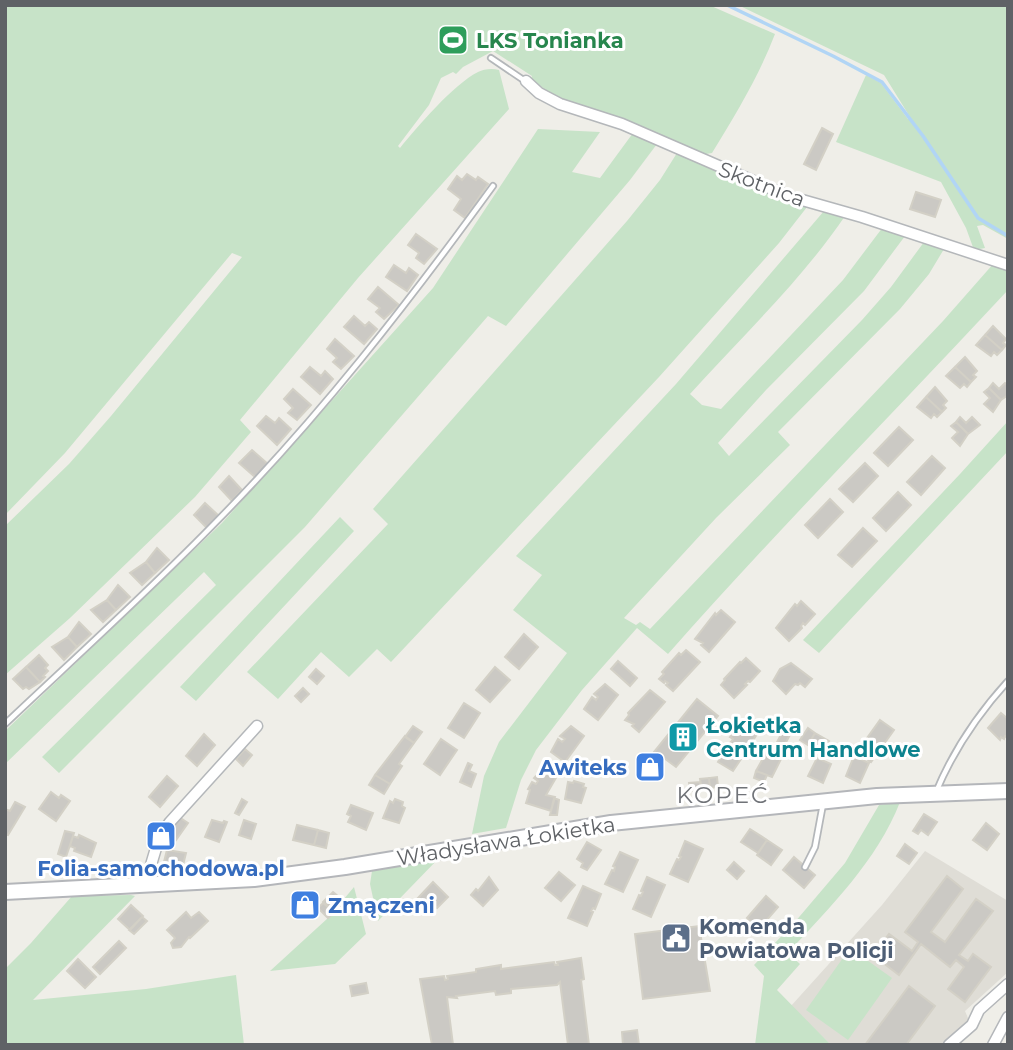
<svg xmlns="http://www.w3.org/2000/svg" width="1013" height="1050" font-family="Montserrat,sans-serif">
  <style>
    .education { fill: #dfddd6 }
    .green { fill: #c7e3c8 }
    .lines { fill: none; stroke-linecap: round; stroke-linejoin: round }
    .stream { stroke: #b1d5f5; stroke-width: 3.5 }
    .building { fill: #cbc9c4; stroke: #d3d0c6; stroke-width: 2 }
    .lane-casing { stroke: #b4b7ba; stroke-width: 8 }
    .street-casing { stroke: #b4b7ba; stroke-width: 13 }
    .secondary-casing { stroke: #b4b6ba; stroke-width: 18 }
    .lane { stroke: #fff; stroke-width: 4.5 }
    .street { stroke: #fff; stroke-width: 10 }
    .secondary { stroke: #fff; stroke-width: 14 }
    .labels { text-anchor: middle; dominant-baseline: central; stroke-width: 6; stroke-linejoin: round; paint-order: stroke }
    .leisure-label { font-size: 21px; font-weight: bold; fill: #27864d; stroke: #fff; text-anchor: start }
    .street-label { font-size: 21px; fill: #5f6266; stroke: #fff }
    .culture-label { font-size: 21px; font-weight: bold; fill: #0d838f; stroke: #fff; text-anchor: start }
    .shop-label { font-size: 21px; font-weight: bold; fill: #366cbe; stroke: #fff; text-anchor: end }
    .service-label { font-size: 21px; font-weight: bold; fill: #4e5e75; stroke: #fff; text-anchor: start }
    .neighbourhood-label { font-size: 23px; letter-spacing: 2px; fill: #707378; stroke: #fff }
  </style>
  <rect width="100%" height="100%" fill="#efeee8"/>
  <path class="education" d="M925,851L1008,901V972L965,1011L970,1023L945,1045H831L791,1006L882,905Z"/>
  <path class="green" d="M10,5H709L775,34C759,76 736,114 712,153L700,155L641,128L555,97L531,79L532,76L493,51L463,67L456,74L453,72L441,78L429,105L398,146L400,148C417,127 454,84 478,72C484,69 492,68 499,70L509,109L358,278L240,420L251,432L195,497L70,618L5,675V526L69,464L111,416L242,257L232,253L65,453L5,515V7Z
    M738,5H1008V239L983,225L977,226L985,248L974,250L966,228L941,182L836,142L866,75L881,83L908,119L910,117L884,75Z
    M538,129L600,132L572,172L600,178L633,133L657,144L630,180L506,326L488,316L305,527L59,773L42,757L216,585L204,572L5,764V731L222,523L433,288Z
    M677,153L766,192L807,207L779,243L659,377L391,662L377,649L349,677L321,652L278,699L247,672L388,524L373,509L627,221L660,180Z
    M824,211L845,216C801,281 742,336 690,394L702,405L721,409L843,280L883,227L905,236L864,291L766,390L718,443L729,456L862,320L891,287L924,242L944,249L929,274L900,309L778,432L790,445L716,518L624,618L636,625L640,622L650,629L943,321L994,263L1008,268V290C895,412 778,529 668,654L637,628L582,690L536,750L521,780L506,828L472,834L484,776L499,742L567,653L513,610L542,575L516,556L676,384Z
    M1008,421V451L819,653L803,640L960,474Z
    M340,517L354,531L196,701L180,687Z
    M900,802C877,861 830,907 788,953L800,964L777,990L831,1045H755L764,976L754,965L794,923L845,863L879,805Z
    M439,858L378,921L370,884L372,871Z
    M354,887L366,934L335,964L270,971L328,918Z
    M131,895L135,896L33,1000L146,989L236,975L244,1045H5V969L31,943L72,896Z
    M850,948L892,978L848,1040L806,1010Z"/>
  <g class="lines">
    <path class="stream" d="M727,5L833,56L882,82L923,136L978,218L1008,236"/>
  </g>
  <path class="building" d="M822,128L833,134L816,170L804,164Z
    M467,174L476,180L478,177L488,184L465,218L454,210L461,199L448,189L457,176L462,180Z
    M916,192L941,200L935,217L910,209Z
    M416,234L437,249L424,264L416,258L419,253L408,245Z
    M394,265L406,273L409,268L418,275L407,291L386,277Z
    M378,287L399,305L384,319L376,312L380,308L368,299Z
    M354,316L365,326L369,322L377,329L364,344L344,327Z
    M993,326L1006,339L1003,343L1006,345L1002,350L985,335Z
    M985,335L1002,350L997,355L994,352L991,356L976,345Z
    M335,339L354,356L341,369L333,362L337,358L327,349Z
    M965,357L977,371L973,375L976,377L971,382L955,367Z
    M310,367L321,376L325,371L333,379L320,394L301,377Z
    M955,367L971,382L967,387L964,384L960,388L946,376Z
    M993,383L999,389L1005,383L1008,385V395L1001,400L989,388Z
    M935,387L947,401L943,405L946,408L942,412L926,397Z
    M989,388L1001,400L993,412L984,404L990,398L984,392Z
    M293,389L311,405L297,420L288,413L293,408L284,399Z
    M926,397L942,412L937,417L934,414L931,418L917,407Z
    M266,416L275,423L279,418L291,429L277,445L257,426Z
    M960,417L966,423L972,417L980,425L968,434L956,422Z
    M956,422L968,434L960,446L952,438L958,432L951,426Z
    M899,427L913,440L888,466L874,453Z
    M252,450L268,464L256,478L239,463Z
    M932,456L945,468L921,495L907,482Z
    M865,463L878,476L853,502L839,489Z
    M229,476L242,490L232,501L219,487Z
    M898,492L911,505L886,531L873,518Z
    M830,499L843,512L818,538L805,525Z
    M205,503L219,516L207,528L194,515Z
    M863,528L877,541L852,567L838,555Z
    M157,548L169,560L155,573L146,562Z
    M146,562L155,573L142,585L130,573Z
    M118,585L130,597L116,610L107,600Z
    M107,600L116,610L103,622L91,610Z
    M801,601L815,614L805,625L803,623L801,626L802,628L789,641L776,628L795,604L797,606Z
    M721,610L735,622L709,652L701,645L703,643L695,639L715,613L716,615Z
    M79,622L91,634L77,647L68,637Z
    M524,634L538,647L519,669L505,657Z
    M68,637L77,647L64,660L52,647Z
    M686,650L700,662L673,691L666,685L668,683L665,681L664,683L659,679L664,674L662,672L679,653L681,655Z
    M39,655L48,665L45,668L48,671L43,676L45,677L40,682L26,667Z
    M746,658L760,671L750,682L748,681L745,684L747,685L734,698L721,685L725,680L724,679L740,662L741,663Z
    M618,661L637,678L630,686L611,669Z
    M791,663L812,679L805,687L800,683L798,685L795,684L786,694L773,681L780,669Z
    M26,667L40,682L29,689L26,687L23,689L13,679Z
    M495,667L510,680L490,702L476,690Z
    M316,669L324,676L317,684L309,677Z
    M605,684L618,695L598,720L584,709L592,697L596,700L598,697L594,694Z
    M303,688L309,694L301,702L295,696Z
    M650,690L665,702L639,732L632,726L634,724L625,720L629,715L628,713Z
    M697,699L718,716L676,767L664,758L650,775L641,768Z
    M464,703L480,713L464,738L448,728Z
    M1001,713L1008,719V737L1005,736L1004,739L1001,737L1000,740L988,728Z
    M880,720L894,730L871,762L857,752Z
    M741,725L757,734L745,753L730,743L733,739L730,737Z
    M413,726L422,732L414,743L405,737Z
    M571,726L584,736L565,762L551,752L558,739L562,742L565,739L560,736Z
    M785,727L792,731L783,748L776,744Z
    M808,728L815,733L808,745L800,740Z
    M815,733L829,741L821,753L808,745Z
    M204,734L215,745L197,766L186,756Z
    M405,736L414,743L399,764L402,766L390,784L375,775Z
    M441,739L457,750L440,775L424,764Z
    M730,743L745,753L733,771L718,762L722,755L719,753L724,746L727,748Z
    M245,749L252,755L243,766L236,759Z
    M766,753L781,759L772,777L756,771Z
    M854,756L869,763L860,783L846,776Z
    M817,758L831,764L823,783L808,776Z
    M468,763L472,765L469,771L476,774L471,787L460,782Z
    M543,768L557,776L546,795L555,797L551,811L526,803L530,790L528,789L532,782L536,784L538,781L534,778Z
    M756,771L767,775L764,782L754,778Z
    M375,775L390,784L384,794L369,785Z
    M167,776L178,786L160,807L149,797Z
    M717,777L718,787L710,788L709,778Z
    M709,778L710,788L702,790L700,779Z
    M574,781L584,784L583,787L586,788L581,803L565,799L568,782L573,783Z
    M700,782L702,790L690,791L689,783Z
    M51,792L59,798L61,795L70,801L56,821L39,809Z
    M554,798L559,800L557,815H550Z
    M242,799L247,802L239,815L235,813Z
    M395,799L403,802L402,806L405,808L399,823L383,818L390,801L393,803Z
    M15,802L25,807L8,835L5,834V809L10,811Z
    M351,805L373,813L366,830L348,822L351,816L347,814Z
    M924,814L937,822L928,835L921,830L918,834L913,831Z
    M179,817L188,823L176,840L168,834Z
    M212,820L223,823L224,821L227,822L219,842L205,837Z
    M244,820L256,824L251,839L239,835Z
    M986,823L999,834L987,850L973,840Z
    M297,825L318,830L314,845L293,840Z
    M750,829L767,840L758,853L741,842Z
    M318,830L329,833L326,848L314,845Z
    M65,831L74,833L66,857L58,854Z
    M79,835L96,843L91,857L74,851L75,848L70,846L73,836L78,838Z
    M767,840L782,850L771,865L757,855Z
    M685,841L703,849L688,882L670,874L677,859L679,860L681,857L679,856Z
    M587,842L601,850L587,870L581,867L583,863L577,859Z
    M905,844L917,853L909,864L897,856Z
    M167,850L186,853L182,869L163,866Z
    M620,852L638,860L623,892L605,884L612,870L614,871L615,867L613,866Z
    M794,857L815,875L804,888L783,870Z
    M734,862L744,871L737,879L727,870Z
    M559,872L575,885L561,901L545,888Z
    M947,876L963,889L931,932L945,942L976,899L993,911L959,955L968,961L973,954L991,967L965,1002L948,989L964,967L956,960L950,967L921,944L899,975L873,955L889,934L912,951L918,942L905,932Z
    M489,877L498,890L483,906L471,895L476,889L478,891Z
    M647,877L665,885L651,917L633,909L639,895L641,896L643,892L641,891Z
    M433,882L448,897L437,908L435,906L431,910L418,898Z
    M583,886L601,894L595,909L593,908L591,911L593,912L587,926L568,918Z
    M333,892L344,901L334,912L323,902Z
    M307,895L313,902L302,915L293,907L296,903L298,905Z
    M766,896L778,907L759,929L747,918Z
    M323,903L334,912L328,918L318,908Z
    M131,905L143,916L130,930L118,919Z
    M186,912L191,918L199,912L208,921L190,938L189,937L181,947L173,948L171,943L175,938L167,930Z
    M142,917L147,921L134,934L129,930Z
    M699,926L710,991L643,999L635,934Z
    M119,941L126,948L100,974L93,967Z
    M581,958L584,979L581,980L589,1045H568L560,982L557,985L511,989V993L496,995L495,991L456,996L457,998L447,997L453,1045H432L420,979L444,976L445,980L448,979L447,976L476,972V969L501,965V969L554,962L555,965H558L557,962Z
    M78,959L96,977L85,988L67,971Z
    M366,983L368,993L352,996L350,986Z
    M909,986L935,1006L906,1045H865Z
    M637,1030L639,1045H623L622,1032Z"/>
  <g class="lines">
    <g class="lane-casing">
      <path id="lane" d="M491,58L525,81
        M5,724C76,657 148,592 216,522C318,419 408,303 493,186
        M936,792C953,751 978,714 1008,681
        M805,867L815,847L823,804"/>
    </g>
    <g class="street-casing">
      <path id="street" d="M526,81L539,93L560,104L622,124L788,196L862,217L1008,265
        M145,885L159,838L170,822L257,726
        M949,1045L972,1025L979,1010L1008,984
        M993,1045L1008,1017"/>
    </g>
    <g class="secondary-casing">
      <path id="secondary" d="M5,892L254,879L345,867L611,823L877,796L1008,791"/>
    </g>
    <use href="#lane" class="lane"/>
    <use href="#street" class="street"/>
    <use href="#secondary" class="secondary"/>
  </g>
  <defs>
    <g id="stadium-square" transform="scale(1.575)"><rect x="-9" y="-9" width="18" height="18" rx="4" fill="#2e9e5b" stroke="#fff"/><path d="M0-5a6.5 5 0 1 0 0 10a6.5 5 0 1 0 0-10ZM-3.5-1.8h7v3.6h-7Z" fill="#fff"/></g>
    <g id="building-square" transform="scale(1.575)"><rect x="-9" y="-9" width="18" height="18" rx="4" fill="#0f9aa8" stroke="#fff"/><path d="M-4-6H4V6H1V3H-1V6H-4ZM-2.5-4.3h1.7v1.8h-1.7ZM.8-4.3h1.7v1.8H.8ZM-2.5-1h1.7V.8h-1.7ZM.8-1h1.7V.8H.8Z" fill="#fff"/></g>
    <g id="shop-square" transform="scale(1.575)"><rect x="-9" y="-9" width="18" height="18" rx="4" fill="#3f7fe0" stroke="#fff"/><path d="M-5-2.5h2.3a2.7 3.5 0 0 1 5.4 0H5L5.5 6h-11ZM-1.5-2.5h3a1.5 2.3 0 0 0-3 0Z" fill="#fff"/></g>
    <g id="civic-square" transform="scale(1.575)"><rect x="-9" y="-9" width="18" height="18" rx="4" fill="#5c6f8a" stroke="#fff"/><path d="M-.6-6.5H3V-4.5H.6V-3L4-1V1h2V6H-6V1h2V-1L-.6-3ZM-1.2 2.5V6h2.4V2.5Z" fill="#fff"/></g>
  </defs>
  <g fill-rule="evenodd">
    <use href="#stadium-square" x="453" y="40"/>
    <use href="#building-square" x="683" y="737"/>
    <use href="#shop-square" x="650" y="767"/>
    <use href="#shop-square" x="161" y="836"/>
    <use href="#shop-square" x="305" y="905"/>
    <use href="#civic-square" x="676" y="938"/>
  </g>
  <g class="labels">
    <g class="leisure-label">
      <text x="476" y="40">LKS Tonianka</text>
    </g>
    <g class="street-label">
      <text transform="translate(762 184) rotate(21)">Skotnica</text>
      <text transform="translate(506 841) rotate(-9)">Władysława Łokietka</text>
    </g>
    <g class="culture-label">
      <text x="706" y="725">Łokietka<tspan x="706" dy="24">Centrum Handlowe</tspan></text>
    </g>
    <g class="shop-label">
      <text x="627" y="767">Awiteks</text>
      <text x="161" y="868" text-anchor="middle">Folia-samochodowa.pl</text>
      <text x="328" y="905" text-anchor="start">Zmączeni</text>
    </g>
    <g class="service-label">
      <text x="699" y="926">Komenda<tspan x="699" dy="24">Powiatowa Policji</tspan></text>
    </g>
    <g class="neighbourhood-label">
      <text x="723" y="795">KOPEĆ</text>
    </g>
  </g>
  <rect width="1013" height="1050" fill="none" stroke="#5f6266" stroke-width="14"/>
</svg>
